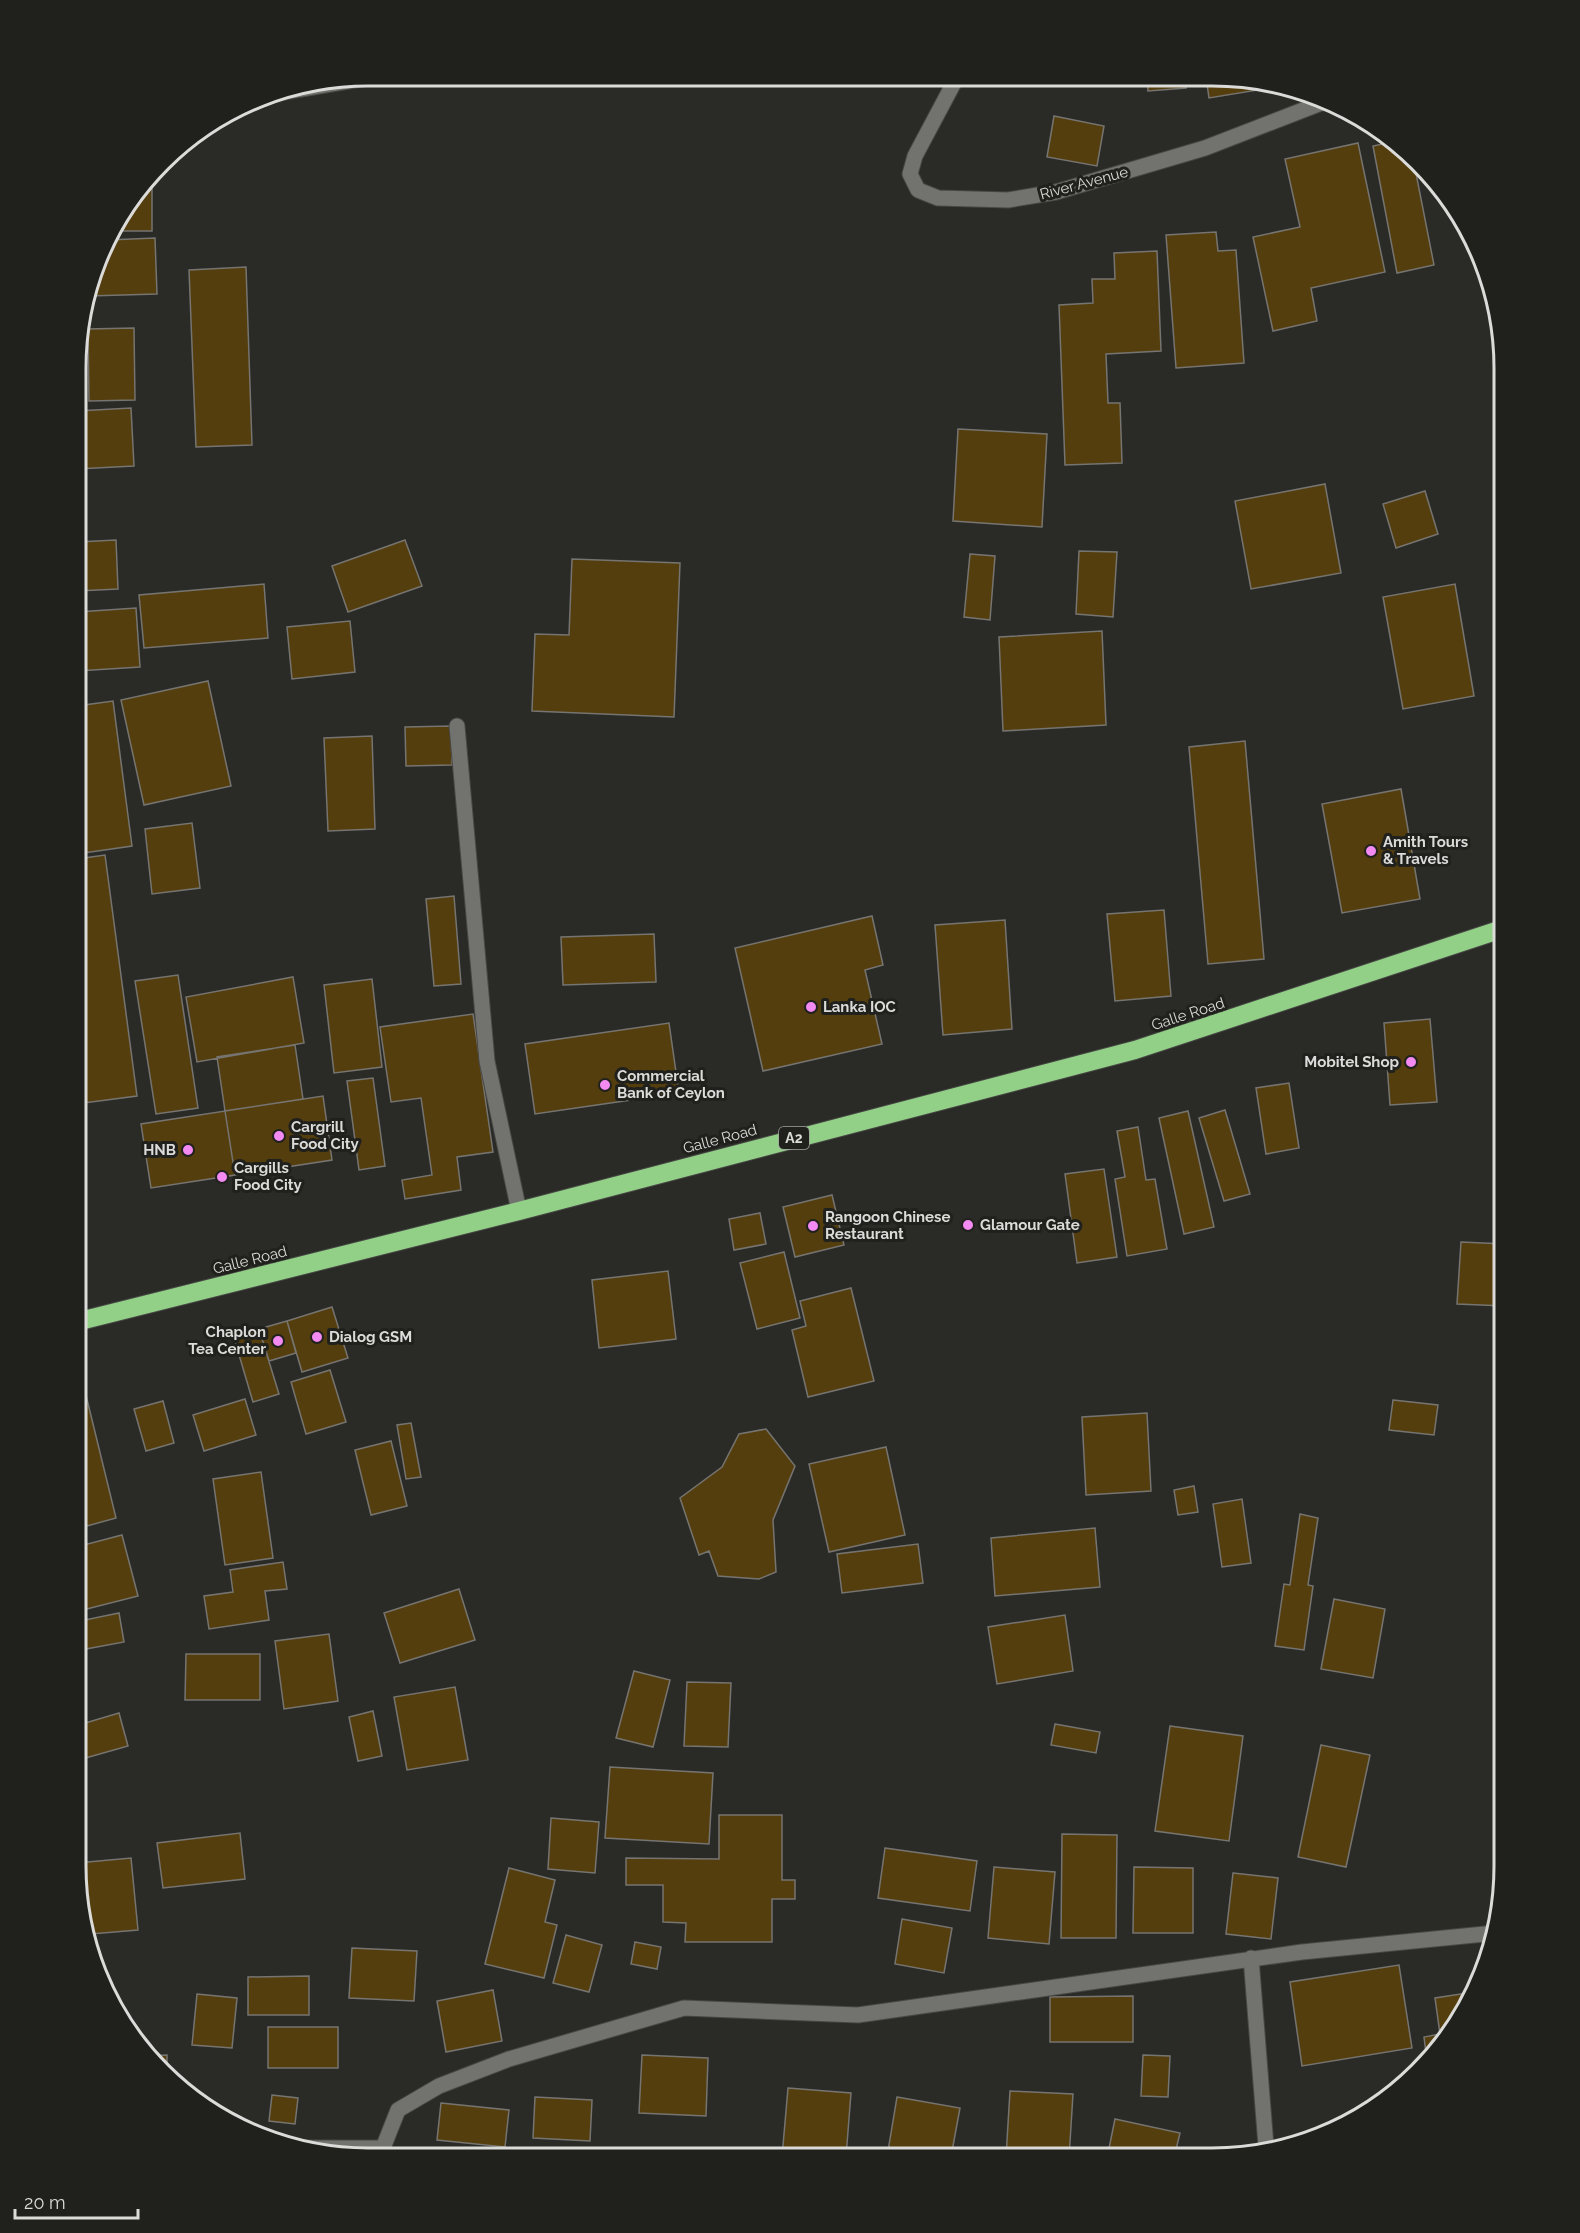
<svg xmlns="http://www.w3.org/2000/svg" width="1580" height="2233" font-family="Raleway,sans-serif">
  <style>
    .building { fill: #553e0d; stroke: #767470; stroke-width: 1.5 }
    .lines { fill: none; stroke-linecap: round; stroke-linejoin: round }
    .street-casing { stroke: #474744; stroke-width: 17 }
    .highway-casing { stroke: #474744; stroke-width: 20 }
    .street { stroke: #72736f; stroke-width: 15 }
    .highway { stroke: #92d087; stroke-width: 18 }
    .poi-dot { fill: #f38af1; stroke: #20211d; stroke-width: 2 }
    .labels { text-anchor: middle; dominant-baseline: central; stroke-width: 6; stroke-linejoin: round; paint-order: stroke }
    .shield { fill: #20211d; stroke: #a3a3a1; stroke-width: 1.5 }
    .shield-label { font-size: 14px; font-weight: bold; fill: #dbdbd9 }
    .street-label { font-size: 15px; fill: #dbdbd9; stroke: #20211d }
    .poi-label { font-size: 15px; font-weight: bold; fill: #dbdbd9; stroke: #20211d; text-anchor: start }
    .rim { fill: none; stroke: #dbdbd9; stroke-width: 3 }
  </style>
  <rect width="100%" height="100%" fill="#2a2b27"/>
  <path class="building" d="M1147,77H1185L1186,88L1148,91Z
    M1206,77L1251,78L1256,79L1258,90L1209,98Z
    M1054,116L1104,126L1097,166L1047,157Z
    M1396,141L1413,158L1434,265L1397,273L1373,146Z
    M1358,143L1385,272L1311,288L1317,321L1273,331L1253,237L1300,227L1285,159Z
    M152,175V231H111L114,221Z
    M1460,214L1473,236L1462,237Z
    M1216,232L1218,251L1236,250L1244,363L1176,368L1166,235Z
    M155,238L157,294L89,296L108,240Z
    M1157,251L1161,351L1106,354L1108,403H1120L1122,463L1065,465L1059,305L1093,303L1092,279H1115L1114,253Z
    M246,267L252,445L196,447L189,270Z
    M134,328L135,400L89,401L88,329Z
    M78,343H81L83,389H77Z
    M131,408L134,466L77,469V411Z
    M958,429L1047,434L1042,527L953,521Z
    M1325,484L1341,573L1251,589L1235,501Z
    M1425,491L1438,534L1396,548L1383,504Z
    M116,540L118,589L77,591V542Z
    M405,540L422,586L348,612L332,566Z
    M1079,551L1117,552L1113,617L1076,614Z
    M970,554L995,556L990,620L964,617Z
    M572,559L680,563L674,717L532,711L535,634L569,635Z
    M264,584L268,638L144,648L139,595Z
    M1455,584L1474,696L1403,709L1383,597Z
    M136,608L140,667L77,671V612Z
    M350,621L355,672L292,679L287,627Z
    M1102,631L1106,725L1003,731L999,637Z
    M208,681L231,786L144,805L121,700Z
    M113,701L132,846L77,854V706Z
    M451,726L452,765L406,766L405,727Z
    M372,736L375,829L328,831L324,738Z
    M1245,741L1264,959L1208,964L1189,747Z
    M1401,789L1420,899L1342,913L1322,804Z
    M192,823L200,888L152,894L145,829Z
    M105,855L137,1096L76,1104L77,859Z
    M454,896L461,984L434,986L426,899Z
    M1164,910L1171,996L1115,1001L1107,914Z
    M872,916L883,965L865,970L882,1044L763,1071L735,948Z
    M1005,920L1012,1029L943,1035L935,925Z
    M654,934L656,982L563,985L561,937Z
    M178,975L198,1108L156,1114L135,981Z
    M293,977L304,1043L197,1062L186,997Z
    M372,979L382,1067L334,1073L324,985Z
    M473,1014L493,1152L457,1157L461,1190L405,1199L402,1180L432,1175L421,1098L391,1102L380,1027Z
    M1430,1019L1437,1102L1390,1105L1384,1023Z
    M669,1023L679,1093L535,1114L525,1044Z
    M295,1045L303,1099L225,1111L217,1057Z
    M373,1078L385,1166L359,1170L347,1081Z
    M1289,1083L1299,1148L1266,1154L1256,1088Z
    M323,1096L332,1160L235,1175L225,1111Z
    M1225,1110L1250,1194L1224,1201L1199,1118Z
    M225,1111L235,1175L151,1188L141,1124Z
    M1188,1111L1214,1227L1184,1234L1159,1118Z
    M1138,1127L1146,1180L1155,1179L1167,1249L1127,1256L1115,1179L1125,1177L1117,1131Z
    M1104,1169L1117,1257L1077,1263L1065,1174Z
    M832,1195L844,1245L795,1257L783,1207Z
    M760,1213L766,1244L734,1250L729,1219Z
    M1461,1242L1505,1244V1306L1457,1304Z
    M784,1252L800,1318L757,1329L740,1263Z
    M668,1271L676,1339L599,1348L592,1280Z
    M851,1288L874,1381L808,1397L792,1330L806,1326L800,1301Z
    M332,1307L348,1358L302,1372L287,1321Z
    M287,1321L296,1353L269,1361L259,1329Z
    M259,1329L279,1394L253,1402L234,1338Z
    M330,1370L346,1422L306,1434L291,1382Z
    M83,1383L116,1518L76,1529V1385Z
    M245,1399L256,1435L204,1451L193,1415Z
    M1393,1400L1438,1405L1434,1435L1389,1430Z
    M163,1401L174,1443L146,1451L134,1409Z
    M1147,1413L1151,1491L1086,1495L1082,1417Z
    M411,1423L421,1477L406,1479L397,1425Z
    M766,1429L795,1466L773,1520L776,1572L759,1579L718,1576L709,1551L699,1555L680,1498L722,1467L739,1434Z
    M391,1441L407,1506L371,1515L355,1450Z
    M886,1447L905,1535L829,1552L809,1464Z
    M261,1472L273,1558L225,1565L213,1479Z
    M1194,1486L1198,1512L1178,1515L1174,1490Z
    M1242,1499L1251,1563L1222,1567L1213,1504Z
    M1300,1514L1318,1518L1308,1585L1313,1586L1304,1650L1275,1646L1284,1584L1290,1585Z
    M1095,1528L1100,1587L995,1596L991,1538Z
    M122,1535L138,1596L75,1612L76,1547Z
    M918,1544L923,1583L842,1593L837,1554Z
    M283,1562L287,1589L265,1591L269,1620L209,1629L204,1596L233,1592L230,1570Z
    M459,1589L475,1640L400,1663L384,1613Z
    M1334,1599L1385,1609L1373,1678L1321,1669Z
    M119,1613L124,1642L75,1651V1622Z
    M1065,1615L1073,1671L997,1684L988,1627Z
    M329,1634L338,1701L284,1709L275,1641Z
    M186,1654H260V1700H185Z
    M634,1671L670,1680L653,1747L616,1738Z
    M687,1682L731,1683L728,1747L684,1746Z
    M455,1687L468,1760L407,1770L394,1697Z
    M373,1711L382,1756L358,1761L349,1717Z
    M119,1713L128,1746L75,1761V1726Z
    M1055,1724L1100,1732L1096,1753L1051,1745Z
    M1170,1726L1243,1736L1229,1841L1155,1831Z
    M1321,1745L1370,1755L1346,1867L1298,1857Z
    M610,1767L713,1773L709,1844L605,1838Z
    M719,1815H782V1880H795V1899H772V1942H685L686,1923L663,1922V1885H626V1858L719,1859Z
    M551,1818L599,1822L595,1873L548,1869Z
    M240,1833L245,1879L163,1888L157,1843Z
    M1062,1834L1117,1835L1116,1938H1061Z
    M885,1848L977,1861L970,1911L878,1898Z
    M131,1858L138,1930L91,1934L79,1882L77,1863Z
    M994,1867L1055,1872L1049,1944L988,1938Z
    M1134,1867L1193,1868V1933H1133Z
    M509,1868L555,1880L545,1922L557,1925L544,1978L485,1964Z
    M1233,1873L1278,1878L1271,1939L1226,1934Z
    M902,1919L952,1928L944,1973L895,1964Z
    M566,1935L602,1945L589,1992L553,1983Z
    M635,1942L661,1947L657,1969L631,1964Z
    M352,1948L417,1951L414,2001L349,1998Z
    M1399,1965L1412,2048L1302,2066L1290,1982Z
    M309,1976V2015H248V1977Z
    M493,1990L502,2041L446,2052L437,2001Z
    M1467,1993L1468,2003L1456,2028L1427,2061L1424,2037L1440,2034L1435,1998Z
    M197,1994L237,1998L232,2048L192,2045Z
    M1133,1996V2042H1050V1997Z
    M268,2027H338V2068H268Z
    M167,2055V2076L146,2056Z
    M642,2055L708,2058L706,2116L639,2113Z
    M1143,2055L1170,2056L1168,2097L1141,2096Z
    M788,2088L851,2093L846,2157H782Z
    M1010,2091L1073,2094L1069,2158L1006,2157Z
    M272,2095L298,2098L295,2124L269,2121Z
    M535,2097L592,2100L590,2141L533,2138Z
    M897,2097L960,2108L951,2157H887Z
    M441,2103L509,2110L505,2147L437,2140Z
    M1115,2119L1180,2133L1174,2158H1107Z
    M593,2154L656,2156H592Z"/>
  <g class="lines">
    <g class="street-casing">
      <path id="street" d="M957,77L915,156L910,174L918,190L938,198L1008,200L1056,192L1205,148L1329,100
        M266,95L384,75
        M457,726L487,1061L519,1211
        M1251,1958L1266,2146
        M303,2148H383
        M383,2156V2148L398,2110L439,2086L509,2059L684,2008L858,2015L1302,1952L1495,1933"/>
    </g>
    <g class="highway-casing">
      <path id="highway" d="M76,1322L519,1211L1135,1050L1505,928"/>
    </g>
    <use href="#street" class="street"/>
    <use href="#highway" class="highway"/>
  </g>
  <g class="poi-dot">
    <circle cx="1371" cy="851" r="6"/>
    <circle cx="811" cy="1007" r="6"/>
    <circle cx="1411" cy="1062" r="6"/>
    <circle cx="605" cy="1085" r="6"/>
    <circle cx="279" cy="1136" r="6"/>
    <circle cx="188" cy="1150" r="6"/>
    <circle cx="222" cy="1177" r="6"/>
    <circle cx="968" cy="1225" r="6"/>
    <circle cx="813" cy="1226" r="6"/>
    <circle cx="317" cy="1337" r="6"/>
    <circle cx="278" cy="1341" r="6"/>
  </g>
  <g class="labels">
    <rect class="shield" x="779" y="1127" width="30" height="22" rx="4.5"/>
    <g class="shield-label">
      <text x="794" y="1138">A2</text>
    </g>
    <g class="street-label">
      <text transform="translate(1084 183) rotate(-15)">River Avenue</text>
      <text transform="translate(1188 1014) rotate(-18)">Galle Road</text>
      <text transform="translate(720 1139) rotate(-15)">Galle Road</text>
      <text transform="translate(250 1260) rotate(-14)">Galle Road</text>
    </g>
    <g class="poi-label">
      <text x="1383" y="842">Amith Tours<tspan x="1383" dy="17">&amp; Travels</tspan></text>
      <text x="823" y="1007">Lanka IOC</text>
      <text x="1399" y="1062" text-anchor="end">Mobitel Shop</text>
      <text x="617" y="1076">Commercial<tspan x="617" dy="17">Bank of Ceylon</tspan></text>
      <text x="291" y="1127">Cargrill<tspan x="291" dy="17">Food City</tspan></text>
      <text x="176" y="1150" text-anchor="end">HNB</text>
      <text x="234" y="1168">Cargills<tspan x="234" dy="17">Food City</tspan></text>
      <text x="825" y="1217">Rangoon Chinese<tspan x="825" dy="17">Restaurant</tspan></text>
      <text x="980" y="1225">Glamour Gate</text>
      <text x="266" y="1332" text-anchor="end">Chaplon<tspan x="266" dy="17">Tea Center</tspan></text>
      <text x="329" y="1337">Dialog GSM</text>
    </g>
  </g>
  <path d="M0 0H1580V2233H0ZM368 86H1212A282 282 0 0 1 1494 368V1866A282 282 0 0 1 1212 2148H368A282 282 0 0 1 86 1866V368A282 282 0 0 1 368 86Z" fill="#20211d" fill-rule="evenodd"/>
  <path class="rim" d="M368 86H1212A282 282 0 0 1 1494 368V1866A282 282 0 0 1 1212 2148H368A282 282 0 0 1 86 1866V368A282 282 0 0 1 368 86Z"/>
  <path d="M15 2209v9h123v-9" fill="none" stroke="#dbdbd9" stroke-width="3"/>
  <text x="24" y="2209" font-size="18" fill="#dbdbd9" stroke="#20211d" stroke-width="4.5" paint-order="stroke">20 m</text>
</svg>
